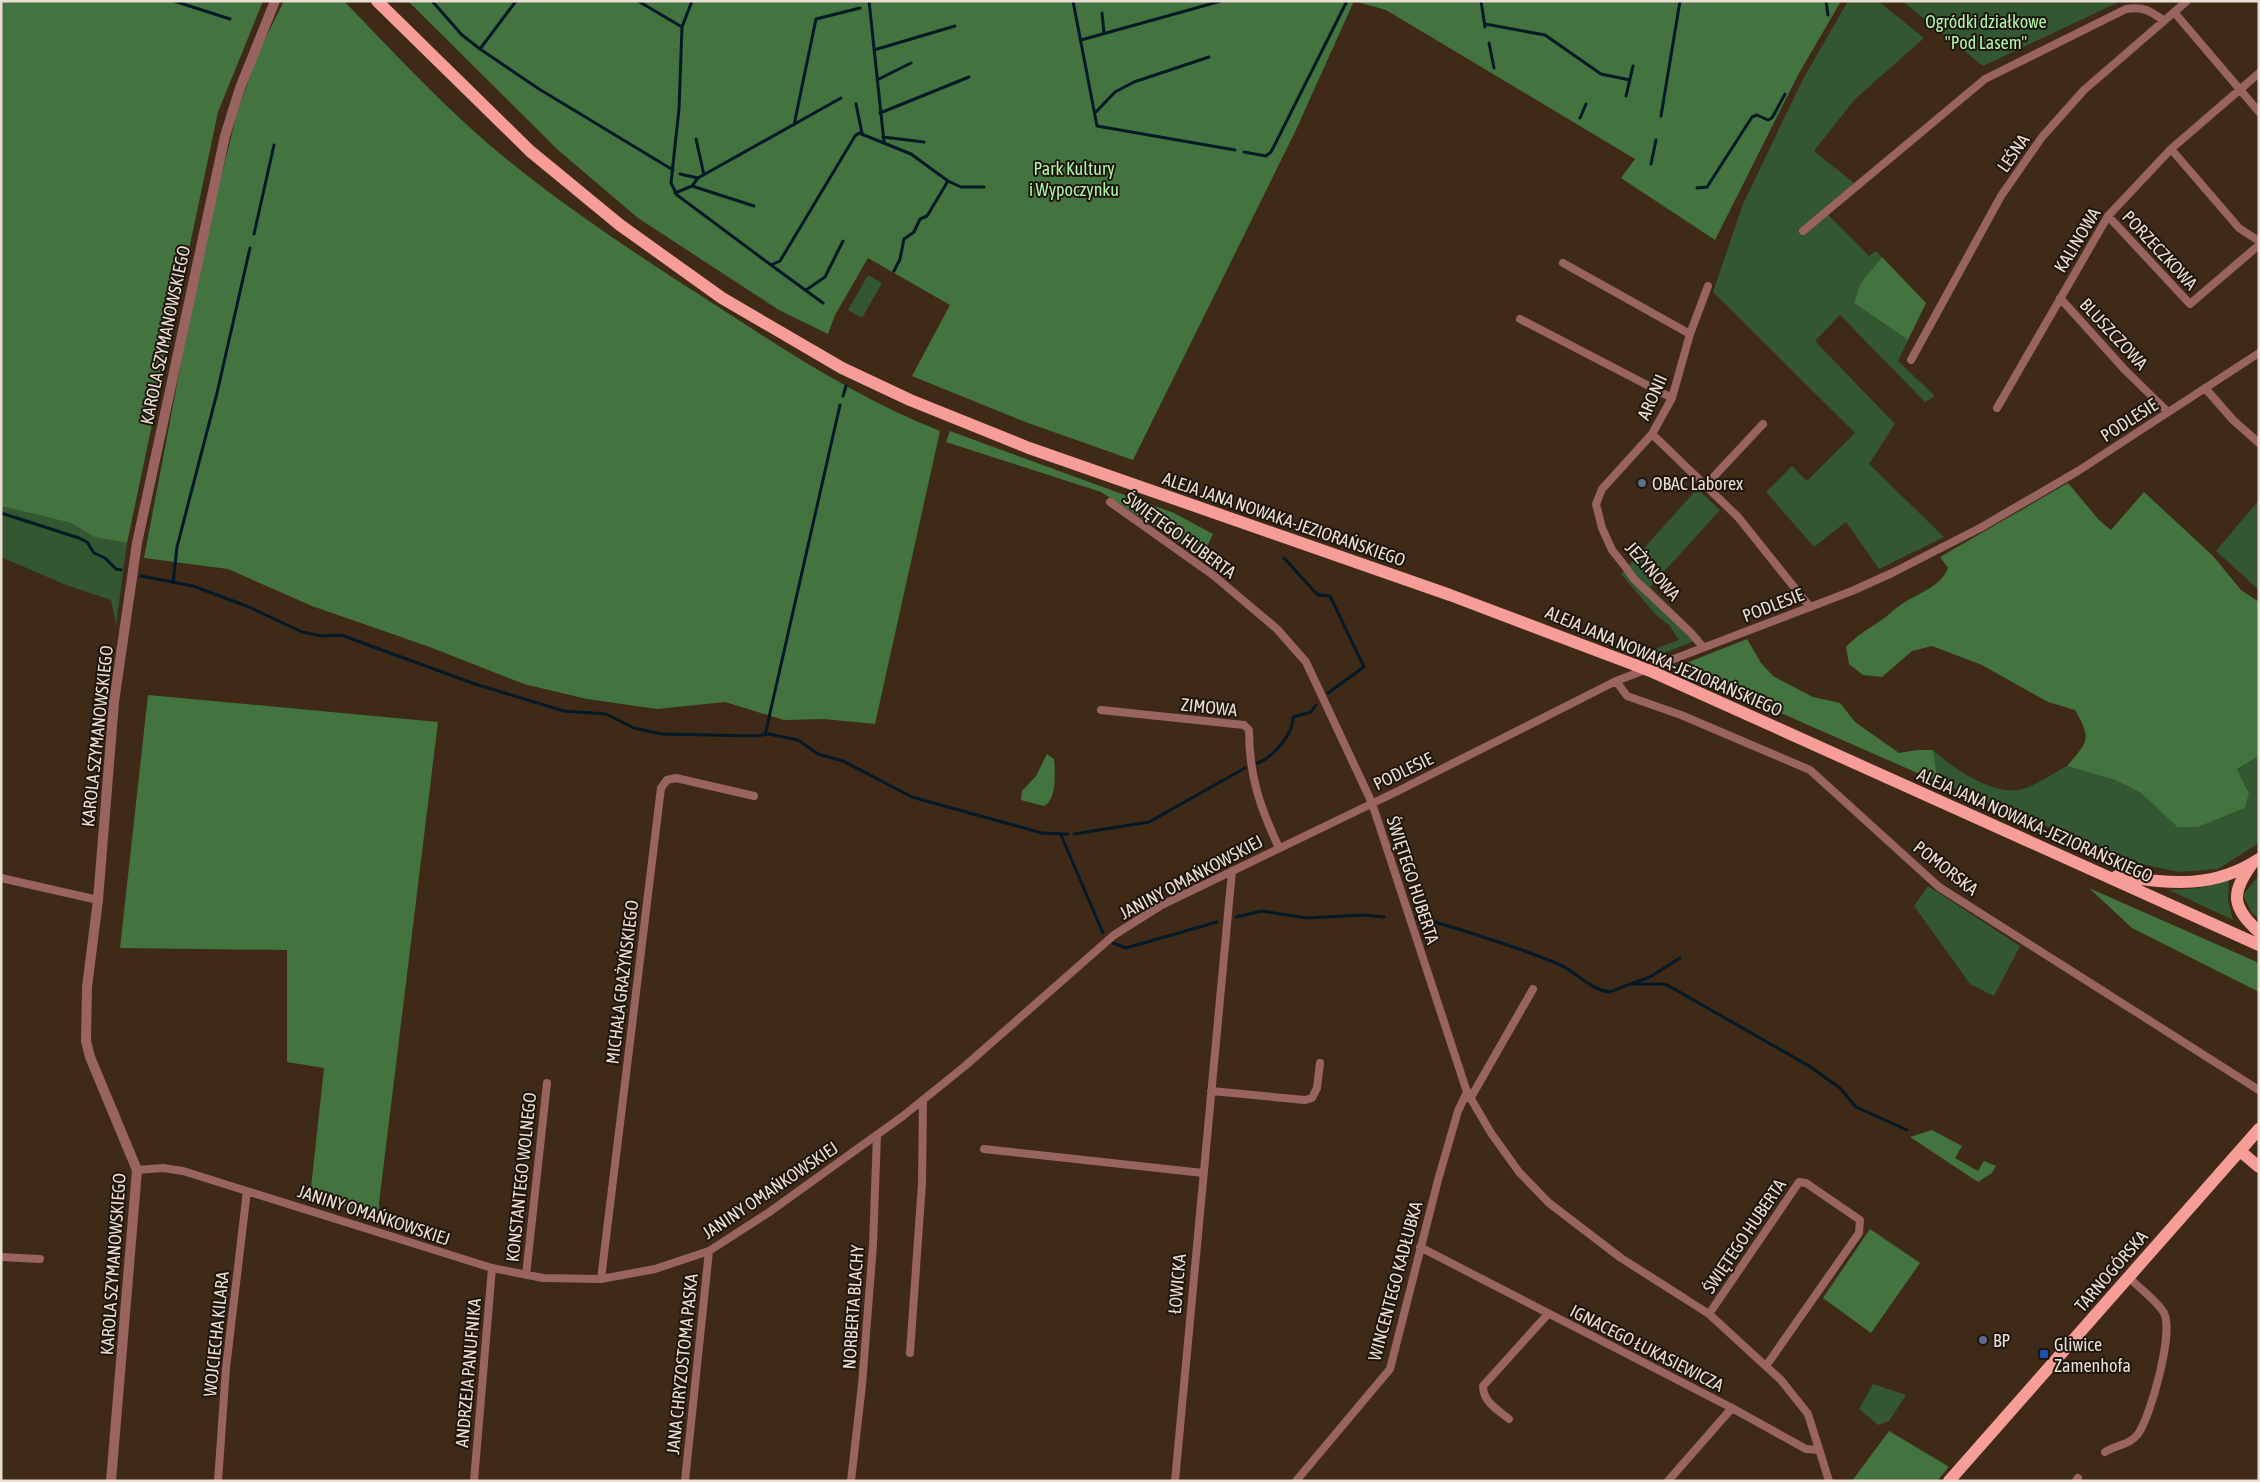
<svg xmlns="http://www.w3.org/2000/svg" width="2260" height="1482" font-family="'Asap Condensed',sans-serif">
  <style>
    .green { fill: #335730 }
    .forest { fill: #43743f }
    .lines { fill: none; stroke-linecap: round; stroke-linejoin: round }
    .stream { stroke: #041927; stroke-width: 3 }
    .minor { stroke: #99635f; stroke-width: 8 }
    .tertiary { stroke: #99635f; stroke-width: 10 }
    .primary { stroke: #f59d96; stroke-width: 12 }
    .primary-bridge { stroke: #f59d96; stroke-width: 12 }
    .service-dot { fill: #5c6f8a; stroke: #1e150d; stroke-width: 2 }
    .transit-dot { fill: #1a4fb4; stroke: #1e150d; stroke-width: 2 }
    .labels { text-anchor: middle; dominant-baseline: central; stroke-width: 4; stroke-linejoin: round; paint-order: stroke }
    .park-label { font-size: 18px; fill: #adf5a7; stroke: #1e150d }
    .street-label { font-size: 18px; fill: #eaddd2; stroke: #1e150d }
    .poi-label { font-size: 18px; fill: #eaddd2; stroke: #1e150d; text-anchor: start }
  </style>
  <rect width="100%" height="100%" fill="#3e2a17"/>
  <path class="green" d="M1848,1H1878L1924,38L1854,100L1814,151L1854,183L1827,214L1869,256L1876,251L1882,257L1860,284L1854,303L1908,340L1898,361L1935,396L1925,402L1840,315L1815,341L1895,424L1869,464L1944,537L1879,569L1846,522L1814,547L1766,492L1792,466L1807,481L1855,433L1713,292L1743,204L1803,79Z
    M1902,1H2121L1983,66Z
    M868,275L882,283L862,318L848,310Z
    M1697,489L1720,510L1650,587L1702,638L1651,658L1647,652L1679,640L1669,625L1656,615L1621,574Z
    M2259,500V590L2216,551Z
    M1,506L71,523L94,537L127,543L116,625L111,600L66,585L1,557Z
    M1933,750C1955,769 1988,793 2018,790C2032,788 2054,773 2067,766L2115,780L2141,793L2177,827H2198L2245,808L2249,792L2237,769L2259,756V843L2218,869L2179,872L2137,863L1938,782Z
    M2259,875V919L2252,913L2243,895Z
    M2229,880L2228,900L2233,920L2169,890L2200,888Z
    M1928,886L2020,946L1994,996L1970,984L1914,906Z
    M1873,1384L1906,1395L1889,1421L1878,1425L1859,1409Z"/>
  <path class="forest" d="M1,1H263L218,112L127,543L94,537L71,523L1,506Z
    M284,1H344C390,49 436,98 486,142C561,206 644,259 726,312C795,357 864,401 940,431L875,724L824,719L784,720L725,702L657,709L587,699L524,684L427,646L312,606L228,569L144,558L200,263L237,113L259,51Z
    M408,1H1354L1295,132L1133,460L1028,423L912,376L950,305L868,258L835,315L828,334L779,310L638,218L558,150Z
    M1354,1H1841L1798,75L1715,240L1621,178L1635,159L1386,10Z
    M1882,257L1926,303L1908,340L1854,303L1860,284Z
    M950,431L1174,513L1213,534L1202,557L1101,492L946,442Z
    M2068,483L2099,520L2111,530L2144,492L2213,556L2241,590L2259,602V756L2237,769L2249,793L2245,808L2198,827H2177L2141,793L2115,780L2067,766C2088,741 2092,740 2075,710L2048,702L1982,665L1932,646L1912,651L1882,677L1863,675L1849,664L1846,647C1857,635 1867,630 1880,621C1888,616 1894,609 1902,604C1918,593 1941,587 1948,568L1940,557Z
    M1747,639L1761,663L1773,676L1813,697L1840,703L1855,722L1899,753L1917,750H1933L1938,782L1676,667Z
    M148,695L438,722L379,1203L380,1225L311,1188L324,1068L287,1062V950L120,948Z
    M1047,754L1054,759C1055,771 1057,800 1044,806L1021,800L1022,791L1036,776Z
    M2089,888L2259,963V992L2132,928Z
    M1932,1130L1962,1146L1955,1158L1978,1171L1984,1161L1996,1166L1992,1173L1978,1182L1910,1137Z
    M1870,1229L1920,1263L1871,1333L1823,1298Z
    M1889,1431L1941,1462L1949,1467L1937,1481H1852Z"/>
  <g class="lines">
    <path class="stream" d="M174,1L230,19
      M432,1L462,35L480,49L539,89L673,170
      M638,1L682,27L679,109L671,183L677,195L771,265L780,261L855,136L859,133L911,154L948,181L961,187H984
      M869,1L884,142
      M1073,1L1097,126L1235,150
      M1481,1L1485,27
      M1826,1L1828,15
      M1102,13L1104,33
      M1485,24L1545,35L1601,74L1630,80
      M682,27L692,1
      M1081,40L1221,1
      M1489,43L1494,68
      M480,49L516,1
      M874,50L955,26
      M877,80L911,63
      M1626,96L1633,66
      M856,104L862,133
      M880,113L969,77
      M1095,113L1115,92L1134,82L1209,57
      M1661,116L1680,1
      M1580,118L1586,104
      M794,125L816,19L860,8
      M883,137L924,142
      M696,139L704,175
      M1244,152L1266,156L1271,152L1347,1
      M1651,164L1656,140
      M680,174L698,178
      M692,186L754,206
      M1697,188L1707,187L1752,117L1757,115L1768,120L1772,118L1785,94
      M675,193L692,186L698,178L841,98
      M254,234L274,145
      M771,265L823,303
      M894,271L900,259L904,239L914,232L920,219L927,216L948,181
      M806,290L825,277L843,241
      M843,396L846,386
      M1,513L79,538L87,542L94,553L105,558L116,569L121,570
      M1284,558L1315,592L1319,595L1330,596L1364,667L1328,693
      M141,576L193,586L249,607L302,632L322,636L341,635L475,684L564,711L606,714L634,728L662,734L755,736L769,734L798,740L818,754L843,761L912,797L1042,833L1068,834
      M173,583L177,547L217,393L250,248
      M765,735L840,405
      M1257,763C1272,759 1294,733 1293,717L1311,712L1316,705
      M1074,834L1149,822L1245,768
      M1061,835L1103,933
      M1236,917L1262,911L1307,918L1363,915L1384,917
      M1416,918H1422C1467,932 1513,945 1556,963C1575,970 1588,989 1609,992L1650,977L1680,958
      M1113,943L1126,948L1217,922
      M1633,984H1664L1669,986L1809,1066L1840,1088L1856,1107L1907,1130"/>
    <path class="minor" d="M2174,12L2259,112
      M2171,149L2239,228L2259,241
      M2108,216L2190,304L2259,245
      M1803,231L1985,79L2126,9C2143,6 2151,11 2164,21
      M1563,263L1690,334
      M2060,298L2125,370L2168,412
      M1520,319L1672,398
      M1911,360L2001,196L2042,137L2084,90L2187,1
      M2205,388L2233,420L2259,443
      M1997,408L2108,216L2171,149L2259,73
      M1652,434L1738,517L1810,607
      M1705,486L1763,424
      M1110,502L1213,575L1277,629L1306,662L1372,803L1467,1092L1491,1133L1519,1172L1549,1203L1621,1258L1709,1314L1781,1380L1808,1414L1829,1481
      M1703,647L1690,632L1634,579L1624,565L1612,550L1602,528L1596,504L1602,489L1652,434L1672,398L1690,334L1708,286
      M1616,681L1627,696L1681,715L1810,770L1939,887L2259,1090
      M1101,710L1244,725L1249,730C1249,776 1260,807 1279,848
      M1,878L98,900
      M1211,1091L1305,1100L1312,1098L1317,1088L1320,1063
      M1470,1099L1533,989
      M984,1149L1203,1173
      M137,1170L163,1168L183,1171L492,1268L543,1278L601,1279L655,1269L709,1251L768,1213L903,1116L965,1066L1114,935L1160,906L1400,790L1616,681L1852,591L1892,573L1980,528L2078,471L2259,353
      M1420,1247L1732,1408L1806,1449L1818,1450
      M1,1257L40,1259
      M526,1275L547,1083
      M601,1279L661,788L667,780L676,778L754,796
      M1709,1314L1799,1182L1806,1183L1860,1220L1859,1233L1766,1366
      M910,1353L922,1183L923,1100
      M1509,1419C1498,1410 1483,1402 1483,1386L1548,1314
      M2105,1452C2116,1445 2130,1445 2138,1434C2151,1416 2174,1332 2164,1313C2156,1299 2139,1289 2129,1277
      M218,1481L226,1368L247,1191
      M474,1481L492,1268
      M685,1481L709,1251
      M851,1481L862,1385L873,1245L877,1135
      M1175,1481L1232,871
      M1296,1481L1390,1369L1438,1180L1458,1111L1467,1092
      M1668,1481L1732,1408
      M2076,1481L2078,1478"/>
    <path class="tertiary" d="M111,1481L137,1170L90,1057L86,1041L87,987L98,900L114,702L137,543L225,136L240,88L275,1"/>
    <path class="primary" d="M377,1L530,151L620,225L722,298L842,368L910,400L1029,448L1450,595L1635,665
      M1655,673L2259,945
      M2252,864C2230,894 2232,907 2259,932
      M2117,876C2169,883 2212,890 2259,859
      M2240,1151L2259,1167
      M1949,1481L2259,1129"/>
    <path class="primary-bridge" d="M1635,665L1655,673"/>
  </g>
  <g class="service-dot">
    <circle cx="1642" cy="483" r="5"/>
    <circle cx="1983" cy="1340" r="5"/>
  </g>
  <rect class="transit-dot" x="2039" y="1349" width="10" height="10" rx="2.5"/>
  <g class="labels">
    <g class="park-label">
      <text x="1986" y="21">Ogródki działkowe<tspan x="1986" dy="21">"Pod Lasem"</tspan></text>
      <text x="1074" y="168">Park Kultury<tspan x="1074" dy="21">i Wypoczynku</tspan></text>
    </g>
    <g class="street-label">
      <text transform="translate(2013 153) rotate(-55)">LEŚNA</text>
      <text transform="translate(2077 240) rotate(-59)">KALINOWA</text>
      <text transform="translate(2160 250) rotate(47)">PORZECZKOWA</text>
      <text transform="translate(2114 334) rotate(47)">BLUSZCZOWA</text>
      <text transform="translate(165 335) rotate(-78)">KAROLA SZYMANOWSKIEGO</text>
      <text transform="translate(1652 397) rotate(-66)">ARONII</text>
      <text transform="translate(2129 420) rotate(-33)">PODLESIE</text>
      <text transform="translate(1284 519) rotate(19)">ALEJA JANA NOWAKA-JEZIORAŃSKIEGO</text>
      <text transform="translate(1180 535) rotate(36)">ŚWIĘTEGO HUBERTA</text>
      <text transform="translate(1653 571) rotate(48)">JEŻYNOWA</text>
      <text transform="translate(1773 605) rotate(-21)">PODLESIE</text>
      <text transform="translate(1664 661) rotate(23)">ALEJA JANA NOWAKA-JEZIORAŃSKIEGO</text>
      <text transform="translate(1209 707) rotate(6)">ZIMOWA</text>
      <text transform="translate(97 736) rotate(-84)">KAROLA SZYMANOWSKIEGO</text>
      <text transform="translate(1403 771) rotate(-26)">PODLESIE</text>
      <text transform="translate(2035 825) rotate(24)">ALEJA JANA NOWAKA-JEZIORAŃSKIEGO</text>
      <text transform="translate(1946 868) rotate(38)">POMORSKA</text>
      <text transform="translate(1191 877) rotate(-28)">JANINY OMAŃKOWSKIEJ</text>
      <text transform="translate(1413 880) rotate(72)">ŚWIĘTEGO HUBERTA</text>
      <text transform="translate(622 982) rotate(-83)">MICHAŁA GRAŻYŃSKIEGO</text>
      <text transform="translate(521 1177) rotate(-84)">KONSTANTEGO WOLNEGO</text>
      <text transform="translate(770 1190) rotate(-34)">JANINY OMAŃKOWSKIEJ</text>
      <text transform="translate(374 1215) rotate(18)">JANINY OMAŃKOWSKIEJ</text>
      <text transform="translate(1744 1236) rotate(-56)">ŚWIĘTEGO HUBERTA</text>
      <text transform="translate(113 1264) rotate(-86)">KAROLA SZYMANOWSKIEGO</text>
      <text transform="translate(2111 1271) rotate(-49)">TARNOGÓRSKA</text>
      <text transform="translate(1395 1281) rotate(-75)">WINCENTEGO KADŁUBKA</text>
      <text transform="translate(1177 1284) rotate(-85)">ŁOWICKA</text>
      <text transform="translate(853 1307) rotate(-86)">NORBERTA BLACHY</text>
      <text transform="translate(216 1334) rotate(-84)">WOJCIECHA KILARA</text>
      <text transform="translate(1647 1348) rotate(27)">IGNACEGO ŁUKASIEWICZA</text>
      <text transform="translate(682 1364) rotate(-84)">JANA CHRYZOSTOMA PASKA</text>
      <text transform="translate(468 1373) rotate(-85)">ANDRZEJA PANUFNIKA</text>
    </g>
    <g class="poi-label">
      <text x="1652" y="483">OBAC Laborex</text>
      <text x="1993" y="1340">BP</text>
      <text x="2054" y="1344">Gliwice<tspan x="2054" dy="21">Zamenhofa</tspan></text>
    </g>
  </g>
  <rect width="2260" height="1482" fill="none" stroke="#eaddd2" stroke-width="5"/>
</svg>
